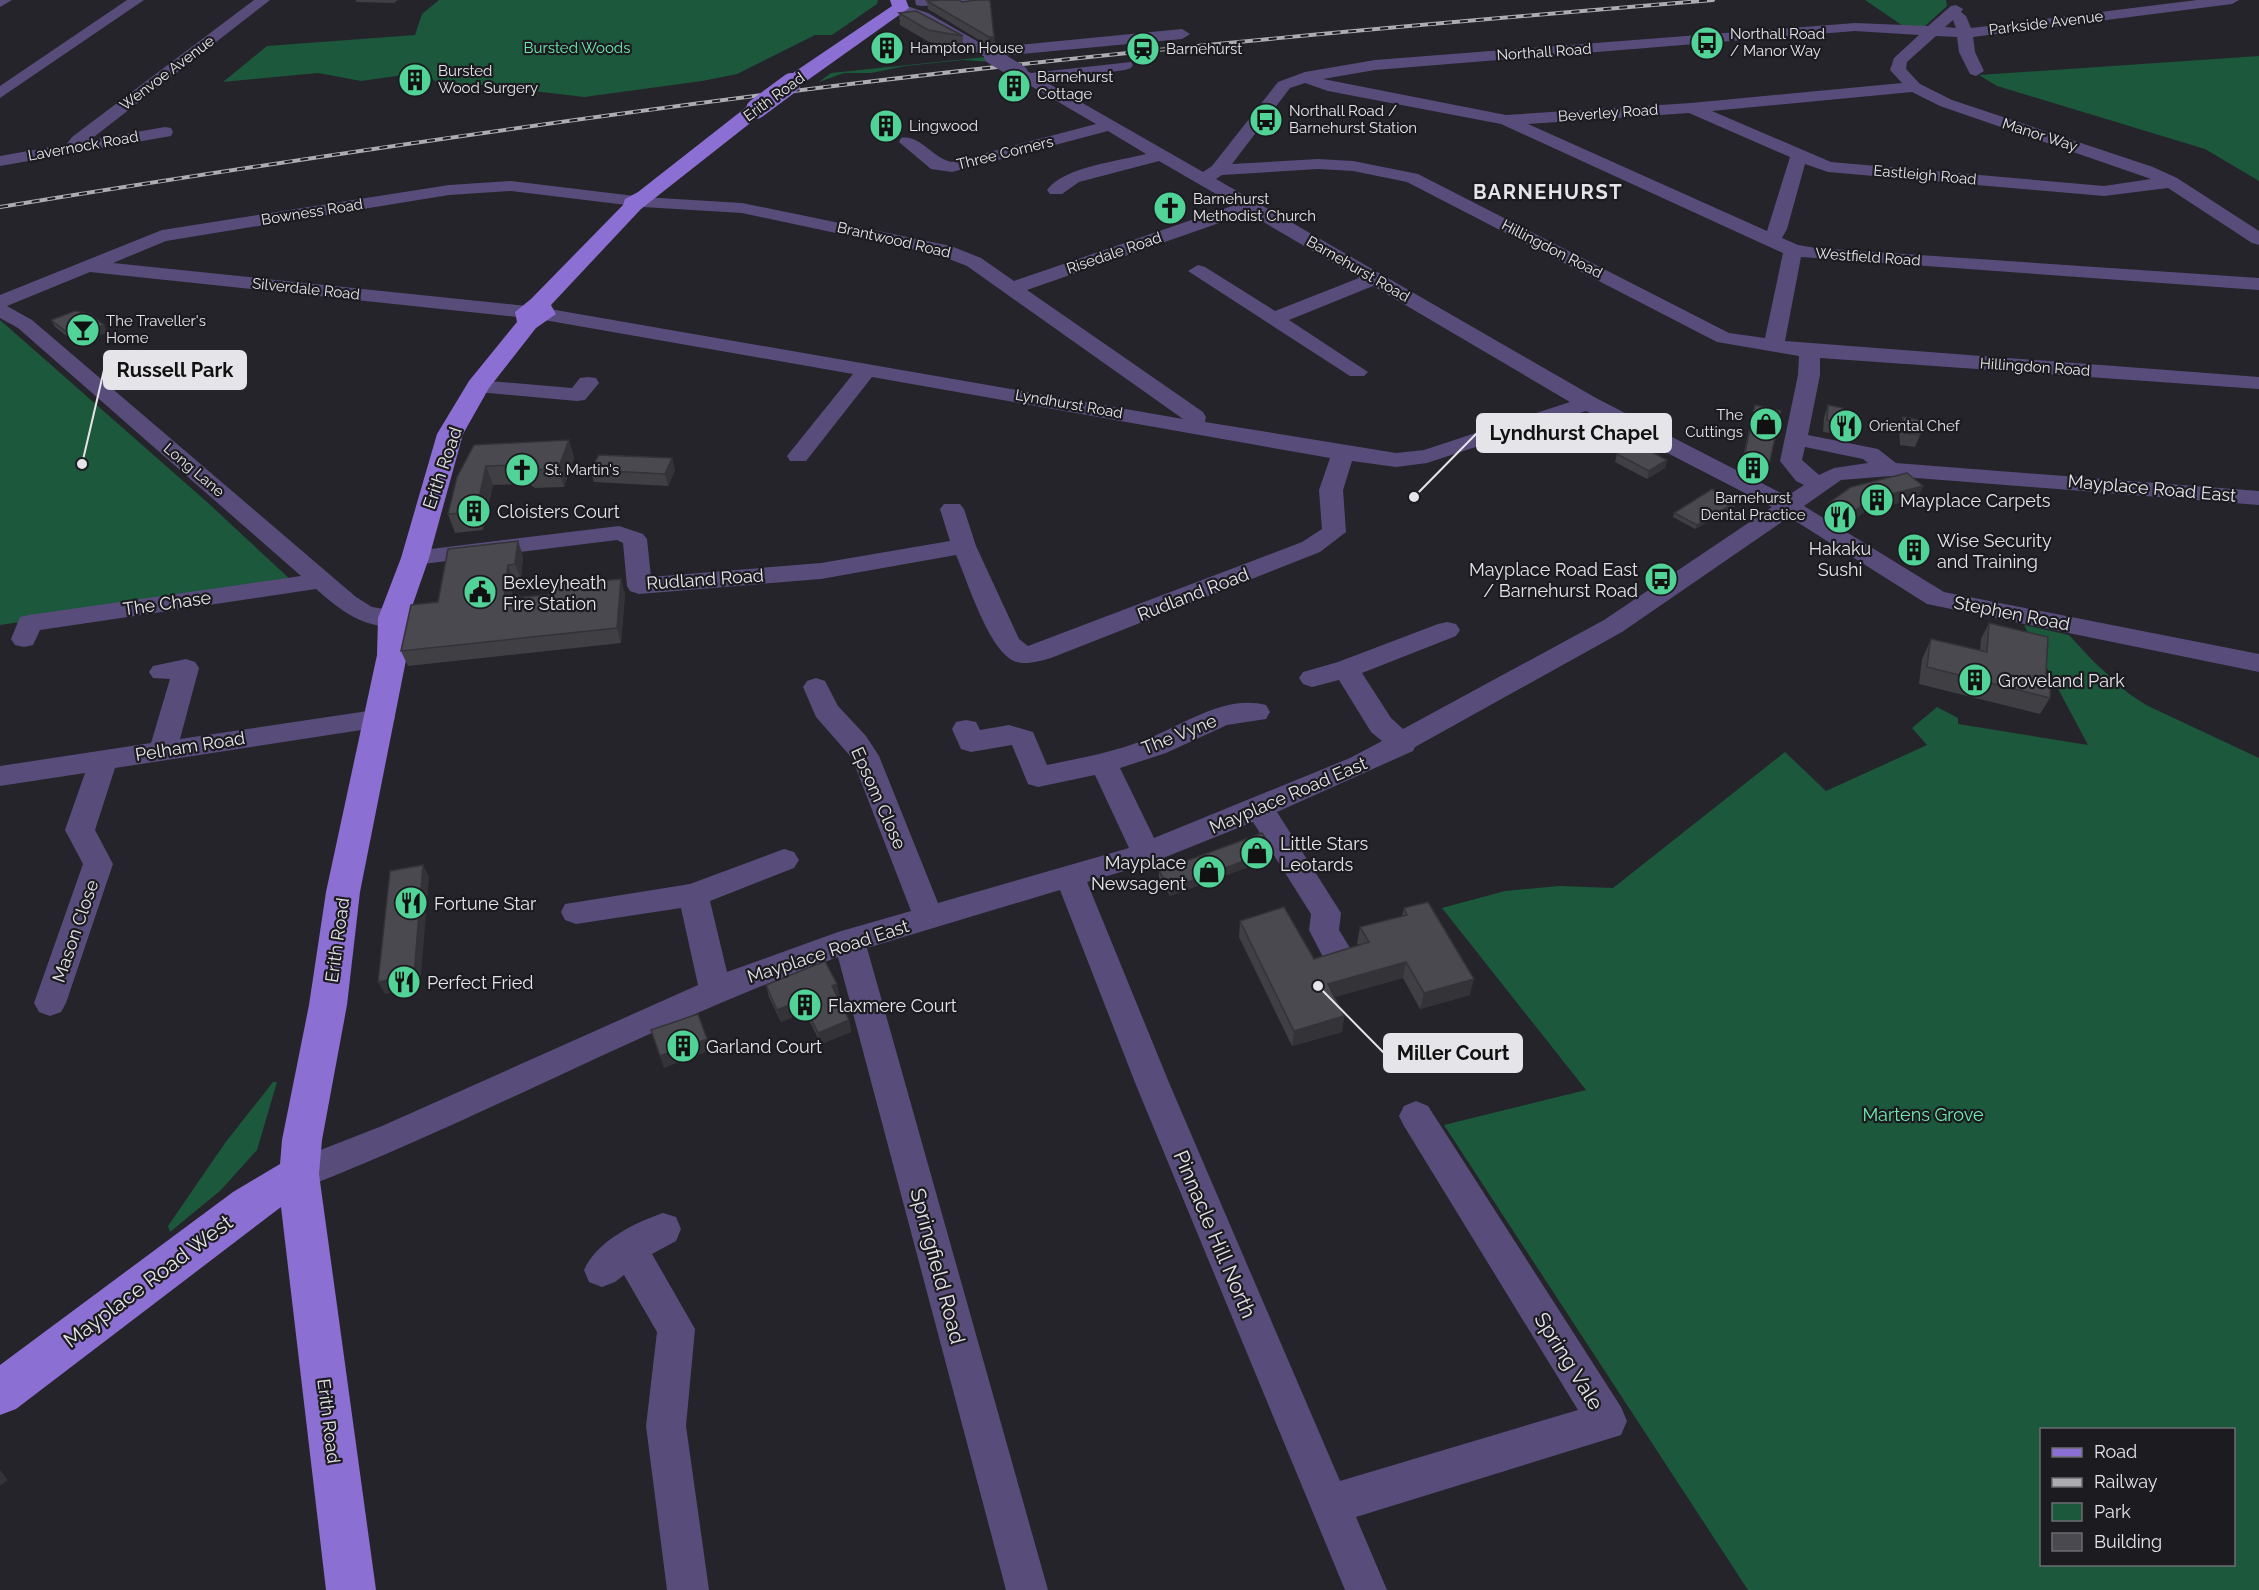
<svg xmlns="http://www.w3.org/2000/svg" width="2259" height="1590" font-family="Raleway,sans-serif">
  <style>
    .green { fill: #1b583c; fill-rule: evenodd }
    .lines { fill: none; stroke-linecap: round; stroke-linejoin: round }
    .minor { fill: #584c7b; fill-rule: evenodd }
    .major { fill: #8c6fd2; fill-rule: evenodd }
    .rail-casing { stroke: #acacb1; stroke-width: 4 }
    .rail { stroke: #1c1b20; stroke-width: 2; stroke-dasharray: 8; stroke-linecap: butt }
    .minor-bridge { stroke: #584c7b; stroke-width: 16 }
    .major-bridge { stroke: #8c6fd2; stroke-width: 20 }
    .wall { fill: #403f44 }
    .shaded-wall { fill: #343337 }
    .building { fill: #4a494f; stroke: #343337; stroke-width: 1.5 }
    .labels { text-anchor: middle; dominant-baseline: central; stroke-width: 4.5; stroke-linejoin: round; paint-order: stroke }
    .far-street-label { font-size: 15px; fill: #e5e5e9; stroke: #1c1b20 }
    .far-poi-label { font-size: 15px; fill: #e5e5e9; stroke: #1c1b20; text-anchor: start }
    .far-park-label { font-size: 15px; fill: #6fedb0; stroke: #1c1b20 }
    .street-label { font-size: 18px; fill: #e5e5e9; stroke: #1c1b20 }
    .poi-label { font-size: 18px; fill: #e5e5e9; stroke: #1c1b20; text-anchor: start }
    .park-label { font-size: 18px; fill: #6fedb0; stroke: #1c1b20 }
    .far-district-label { font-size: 20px; font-weight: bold; letter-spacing: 1.5px; fill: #e5e5e9; stroke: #1c1b20 }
    .near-street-label { font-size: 21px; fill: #e5e5e9; stroke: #1c1b20 }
    .leader { fill: none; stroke: #e5e5e9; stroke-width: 2 }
    .callout-dot { fill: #e5e5e9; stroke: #1c1b20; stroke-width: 2 }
    .callout { fill: #e5e5e9; stroke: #e5e5e9; stroke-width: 2 }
    .callout-label { font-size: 20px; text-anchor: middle; font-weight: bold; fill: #111 }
  </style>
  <rect width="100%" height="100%" fill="#25242a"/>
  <path class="green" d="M439,0H878L877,4L832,35H815L737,74L702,81L584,97L473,84L437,83L425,72L361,81L318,73L223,82L267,46L415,35L422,14Z
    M1865,0H1946L1947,6L1924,27L1903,26Z
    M2259,56V181L2205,149L1997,86L1979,75Z
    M985,57L992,62L963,60L905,66L871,73H844L819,82L831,73Z
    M0,320L207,502L293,582L0,625Z
    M2024,625L2069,635L2093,661L2128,693L2146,705L2259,758V1590H1748L1444,1125L1586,1090L1442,908L1505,891L1559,886L1613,888L1785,752L1826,791L1927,745L1912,728L1937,707L1958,718V724L2088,745ZM2042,1430H2234V1564H2042Z
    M273,1082H277L257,1150L221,1190L170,1232L168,1226L225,1143Z"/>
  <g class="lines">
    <path class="minor" d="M0,0H12L0,7Z
      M127,0H144L0,98V86Z
      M254,0H270L90,140L165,127L171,128L173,132L171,136L0,166V156L67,144L72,137Z
      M915,0H974L967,4L921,6L916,5Z
      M2197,0H2239L2232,4L1973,37L1975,52L1984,71L1976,76L1970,74L1959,52L1957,37L1936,36L1907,62L1906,69L1920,84L1952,100L2153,167L2177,178L2259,231V245L2252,243L2168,188L2104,196L1828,172L1805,164L1787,229L1782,238L1798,245L1816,248L2259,278V290L1801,257L1785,341L2259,377V389L1820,358V375L1808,435L1878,449L1896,463L2259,491V505L1891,476L1841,480L1804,506L1944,592L2259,654V672L1927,604L1789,517L1622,632L1415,747L1413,751L1277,812L1341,913L1339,930L1350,948L1345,957L1334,960L1323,957L1309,930L1311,914L1253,822L1148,864L1087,882L1170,1085L1340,1481L1578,1410L1404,1126L1399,1116L1404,1106L1416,1101L1428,1106L1621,1407L1627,1421L1621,1435L1356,1517L1387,1590H1345L1136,1085L1060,890L867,948L1048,1590H1006L838,957C658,1021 489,1115 311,1185L299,1190L287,1185L281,1174L287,1163L382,1126L698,985L681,908L576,924L565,920L561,912L565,904L690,884L784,849L794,852L799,860L794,868L710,901L727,972L838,932L911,911L852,758L816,717L803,687L807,681L816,678L825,681L838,706L866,736L879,756L938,903L1129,848L1095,775L1038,787L1028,784L1012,745L971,752L961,749L952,729L956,722L966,720L976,722L980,730L1009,725L1033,732L1047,765C1081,758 1115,752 1147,739C1183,725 1225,694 1266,705L1270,712L1266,719L1227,725L1166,753L1120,768L1154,838L1350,758L1382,741L1371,732L1339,680L1312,687L1303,684L1299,678L1303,672L1338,662L1438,624L1447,622L1456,624L1460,630L1456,636L1362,673L1391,718L1403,729L1604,620L1772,507L1586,411L1427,463L1396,467L1352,461L1343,490L1346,532L1320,552L1051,658C1040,661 1025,666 1014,661C988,649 968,582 956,555L821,579L639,594L630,591L627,586L623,543L617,540L415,565L406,563L403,558L406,553L415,551L619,526L643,534L647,539L651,577L821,563L950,541L940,509L944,504H960L964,509L976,546L1019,639L1028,646L1302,542L1322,529L1319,490L1330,458L872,377L806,461H790L787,456L853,374L544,320L535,315L527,318L90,272L7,306L32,320L356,597L372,607L402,612L406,618L402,624C368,633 340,610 316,589L40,630L33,645L24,647L15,645L11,639L20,617L29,615L301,576L18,328L0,318V295L162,230L449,185L511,181L643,197L742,203L951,246L981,258L1014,281L1235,205L1159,161L1079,182L1062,194H1050L1047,190C1063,167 1120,161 1146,154L1108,131L952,172L931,169L899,142L901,138C920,134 933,159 952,162L1096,124L1014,76L1012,73L1020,68L1031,73L1131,62L1133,65L1131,68L1125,70L1044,81L1203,172L1212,166L1278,82L1305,72L1375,60L1855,23L1928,26L1951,6L1956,5L1963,9L1961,12L1966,16L1971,28ZM1953,20L1956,28L1945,27ZM1855,31L1919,35L1894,58L1890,70L1902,83L1691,103L1506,115L1323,79L1375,70ZM1305,83L1328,91L1501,124L1783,253L1765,338L1729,333L1418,174L1353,161L1318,159L1232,164L1290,88ZM1912,92L1940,106L2151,179L2104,186L1831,162L1712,111ZM1689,113L1790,157L1767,231L1528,124ZM1318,169L1353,171L1407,182L1717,342L1799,356L1798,375L1780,461L1796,481L1804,485L1787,496L1596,398L1216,179L1222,175ZM511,191L643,207L742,213L939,255L967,266L1183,419L544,308L536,311L527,306L113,263L166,241L449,195ZM1248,213L1359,278L1275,311L1205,267L1198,265L1188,271L1350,376H1364L1368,372L1289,320L1373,286L1570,402L1424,450L1396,453L1205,422L1206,417L1203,412L1027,290ZM1805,447L1863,459L1868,463L1834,468L1819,475L1802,460Z
      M901,4L928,13L989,48L1182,29L1190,34L1182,39L1000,56L992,61L918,19L896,11L894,8L896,5Z
      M588,377L596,378L599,383L585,400L577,401L478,392L470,391L467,386L470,381L478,380L572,388L580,378Z
      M186,659L195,662L199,668L180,739L381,709L391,711L395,718L391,725L381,727L115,768L95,830L113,864L66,1003L61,1012L50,1016L39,1012L34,1003L83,864L65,830L85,773L0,786V766L151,743L170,679L153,678L149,672L153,666Z
      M663,1213L676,1217L681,1229L676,1241L652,1254L695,1329L686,1426L709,1590H667L646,1426L657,1332L624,1275L615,1282L602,1287L589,1282L584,1270C597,1241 634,1223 663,1213Z"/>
    <path class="major" d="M890,0H906L909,8L798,87H784L782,83L784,79L892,6Z
      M756,103L763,105L766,109L763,113L641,209L551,305L556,314L536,328L489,388L463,434L429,558L408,618L407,655L360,892L347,1005L322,1140L319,1174L376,1590H326L281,1207L16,1409L0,1415V1365L233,1192L280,1164L282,1140L309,1005L326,892L377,655L378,618L401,558L437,434L469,381L517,322L515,312L531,299L623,205L625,199L638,192L749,105Z"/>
    <g class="rail-casing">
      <path id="rail" d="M0,207C283,161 566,119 850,84C1137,49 1425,24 1713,0"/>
    </g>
    <use href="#rail" class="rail"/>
    <path class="minor-bridge" d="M992,56L1020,73"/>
    <path class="major-bridge" d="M756,109L791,83"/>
  </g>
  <path class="wall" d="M356,0H398L394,3L356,2Z
    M927,1L994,37L995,45L989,46L928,9Z
    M899,13L963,36V48L929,42L900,25Z
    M51,320L108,332L77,344L55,327Z
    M1755,405L1769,465L1765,476L1740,469L1752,417Z
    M1828,405L1843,423L1838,434L1823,432L1824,417Z
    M1903,417L1920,435L1915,447L1900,445L1899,429Z
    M569,440L574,458L564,487L535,488L529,484L493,485L483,530L455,533L448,514L474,445Z
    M1617,454L1667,460L1665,468L1647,479L1615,462Z
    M672,458L675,470L668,486L594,482L590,470Z
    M1923,486L1918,498L1864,512L1846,526L1825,515L1829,503Z
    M1735,506L1695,529L1673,517L1674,513Z
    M523,556L521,579L513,580L511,598L625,594L621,643L408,666L401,651L438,602Z
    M1989,623L2046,673L2050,698L2040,714L1919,684L1922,659L1931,639L1980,651L1981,639Z
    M1273,850V858L1170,896L1159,878V871Z
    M1404,908L1470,995L1420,1009L1403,978L1334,997L1344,1016L1342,1032L1292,1046L1239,937L1240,921L1314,959L1359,945L1357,943L1360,927L1402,916Z
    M766,985L840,996L837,997L849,1020L851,1032L821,1044L805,1012L781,1022L769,997Z"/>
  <path class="shaded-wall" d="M989,37H994L995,45L989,46Z
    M104,325L108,332L77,344L73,337Z
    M569,440L574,458L564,487L558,469Z
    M672,458L675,470L668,486L665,474Z
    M1667,460L1665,468L1647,479L1649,471Z
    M486,466L493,485L483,530L476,512Z
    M1923,486L1918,498L1864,512L1846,526L1851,514L1869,500Z
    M1736,502L1735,506L1695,529L1697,525Z
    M518,541L523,556L521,579L515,564Z
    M508,565L513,580L509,614L504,599Z
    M621,579L625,594L621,643L617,628Z
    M1273,850V858L1170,896V889Z
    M423,865L429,877L420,987L385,994L378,982Z
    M1406,962L1403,978L1325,1000L1328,984Z
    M1474,979L1470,995L1420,1009L1424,993Z
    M837,984L840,996L835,998L832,986Z
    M802,1000L805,1012L781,1022L777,1010Z
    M1344,1016L1342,1032L1292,1046L1294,1031Z
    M849,1020L851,1032L821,1044L818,1033Z
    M707,1039L711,1050L664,1068L660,1056Z
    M0,1470L8,1480L0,1486Z"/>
  <path class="building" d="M940,0H959L962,2L976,0H990L994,37H989L927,1Z
    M916,11L963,36L928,30L899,13Z
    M75,311L90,314L104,325L73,337L51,320Z
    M1755,405L1781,411L1769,465L1744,457Z
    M1828,405L1843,408V423L1827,420Z
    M1903,417L1920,420V435L1905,433Z
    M569,440L558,469L529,470L523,465L486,466L476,512L448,514L457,477L474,445Z
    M1635,443L1667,460L1649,471L1617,454Z
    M599,455L672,458L665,474L590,470Z
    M1907,473L1923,486L1869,500L1851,514L1829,503L1851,487Z
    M1712,489L1736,502L1697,525L1674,513Z
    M518,541L515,564L508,565L504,599L555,594L556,585L621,579L617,628L401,651L411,605L438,602L448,549Z
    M1989,623L2048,637L2046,673L2051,675L2050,698L1927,667L1930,643L1931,639L1987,652Z
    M1262,833L1273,850L1170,889L1159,871Z
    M423,865L414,975L378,982L390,871Z
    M1428,902L1474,979L1424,993L1406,962L1328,984L1344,1016L1294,1031L1240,921L1284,907L1314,959L1369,942L1360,927L1407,915L1404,908Z
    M825,961L837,984L832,986L849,1020L818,1033L802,1000L777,1010L766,985Z
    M698,1014L707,1039L660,1056L651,1030Z"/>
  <defs>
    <g id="bus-disc" transform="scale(1.725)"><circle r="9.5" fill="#51d397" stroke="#1c1b20"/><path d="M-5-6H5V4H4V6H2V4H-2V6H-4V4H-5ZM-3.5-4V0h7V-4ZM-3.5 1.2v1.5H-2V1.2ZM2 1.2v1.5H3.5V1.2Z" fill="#111"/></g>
    <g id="building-disc" transform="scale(1.725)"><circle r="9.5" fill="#51d397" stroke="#1c1b20"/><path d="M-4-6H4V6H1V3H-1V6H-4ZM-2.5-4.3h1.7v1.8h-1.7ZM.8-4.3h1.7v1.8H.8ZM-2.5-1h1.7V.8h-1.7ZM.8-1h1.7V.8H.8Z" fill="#111"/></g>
    <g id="station-disc" transform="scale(1.725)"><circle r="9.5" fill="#51d397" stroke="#1c1b20"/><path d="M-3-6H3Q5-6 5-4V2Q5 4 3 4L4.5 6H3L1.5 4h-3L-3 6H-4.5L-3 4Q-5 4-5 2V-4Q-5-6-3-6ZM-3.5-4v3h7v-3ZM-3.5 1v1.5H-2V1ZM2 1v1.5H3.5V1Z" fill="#111"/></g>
    <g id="church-disc" transform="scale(1.725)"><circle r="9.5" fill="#51d397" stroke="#1c1b20"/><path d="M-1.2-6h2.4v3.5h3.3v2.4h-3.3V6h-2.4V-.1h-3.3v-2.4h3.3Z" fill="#111"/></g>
    <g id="bar-disc" transform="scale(1.725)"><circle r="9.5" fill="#51d397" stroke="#1c1b20"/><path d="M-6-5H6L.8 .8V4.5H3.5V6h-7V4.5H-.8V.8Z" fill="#111"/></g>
    <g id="shop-disc" transform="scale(1.725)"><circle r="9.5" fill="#51d397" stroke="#1c1b20"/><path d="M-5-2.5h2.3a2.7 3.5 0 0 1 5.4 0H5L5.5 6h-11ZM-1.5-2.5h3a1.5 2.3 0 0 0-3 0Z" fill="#111"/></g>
    <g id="restaurant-disc" transform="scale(1.725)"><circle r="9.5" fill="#51d397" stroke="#1c1b20"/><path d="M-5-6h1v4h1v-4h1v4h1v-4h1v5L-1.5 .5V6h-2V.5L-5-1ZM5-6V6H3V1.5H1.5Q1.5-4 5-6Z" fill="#111"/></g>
    <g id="civic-disc" transform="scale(1.725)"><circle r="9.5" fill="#51d397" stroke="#1c1b20"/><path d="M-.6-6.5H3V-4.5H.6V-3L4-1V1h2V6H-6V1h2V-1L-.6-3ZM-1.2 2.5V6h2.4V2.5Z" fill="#111"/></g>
  </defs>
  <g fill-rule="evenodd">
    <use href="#bus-disc" x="1707" y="43"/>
    <use href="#building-disc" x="887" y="48"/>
    <use href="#station-disc" x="1143" y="49"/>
    <use href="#building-disc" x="415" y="80"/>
    <use href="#building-disc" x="1014" y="86"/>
    <use href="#bus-disc" x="1266" y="120"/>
    <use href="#building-disc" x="886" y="126"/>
    <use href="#church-disc" x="1170" y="208"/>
    <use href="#bar-disc" x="83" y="330"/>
    <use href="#shop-disc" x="1766" y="424"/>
    <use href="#restaurant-disc" x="1846" y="426"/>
    <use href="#building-disc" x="1753" y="468"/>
    <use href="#church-disc" x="522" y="470"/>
    <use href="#building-disc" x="1877" y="500"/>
    <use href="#building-disc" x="474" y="511"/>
    <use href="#restaurant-disc" x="1840" y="517"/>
    <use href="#building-disc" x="1914" y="550"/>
    <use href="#bus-disc" x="1661" y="579"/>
    <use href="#civic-disc" x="480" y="592"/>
    <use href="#building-disc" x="1975" y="680"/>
    <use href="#shop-disc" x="1257" y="853"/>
    <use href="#shop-disc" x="1209" y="872"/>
    <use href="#restaurant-disc" x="411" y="903"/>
    <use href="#restaurant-disc" x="404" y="982"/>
    <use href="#building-disc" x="805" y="1005"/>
    <use href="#building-disc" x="683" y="1046"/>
  </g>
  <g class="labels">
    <g class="far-street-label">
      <text transform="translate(2046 23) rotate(-7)">Parkside Avenue</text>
      <text transform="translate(1544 52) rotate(-4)">Northall Road</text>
      <text transform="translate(167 73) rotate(-37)">Wenvoe Avenue</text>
      <text transform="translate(774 97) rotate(-36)">Erith Road</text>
      <text transform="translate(1608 113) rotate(-4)">Beverley Road</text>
      <text transform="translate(2040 135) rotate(18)">Manor Way</text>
      <text transform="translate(83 146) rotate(-10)">Lavernock Road</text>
      <text transform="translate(1005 153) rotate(-14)">Three Corners</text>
      <text transform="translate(1925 175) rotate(5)">Eastleigh Road</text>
      <text transform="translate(312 212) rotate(-9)">Bowness Road</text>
      <text transform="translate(894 240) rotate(13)">Brantwood Road</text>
      <text transform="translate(1552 249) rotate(27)">Hillingdon Road</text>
      <text transform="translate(1114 253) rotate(-19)">Risedale Road</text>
      <text transform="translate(1868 257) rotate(4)">Westfield Road</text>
      <text transform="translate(1358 269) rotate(30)">Barnehurst Road</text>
      <text transform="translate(306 289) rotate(6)">Silverdale Road</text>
      <text transform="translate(2035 367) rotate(4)">Hillingdon Road</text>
      <text transform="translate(1069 404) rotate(10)">Lyndhurst Road</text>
      <text transform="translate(194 470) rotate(40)">Long Lane</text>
    </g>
    <g class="far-poi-label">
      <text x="1730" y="34">Northall Road<tspan x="1730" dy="17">/ Manor Way</tspan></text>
      <text x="910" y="48">Hampton House</text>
      <text x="1166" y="49">Barnehurst</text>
      <text x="438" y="71">Bursted<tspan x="438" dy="17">Wood Surgery</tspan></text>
      <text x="1037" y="77">Barnehurst<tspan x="1037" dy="17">Cottage</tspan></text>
      <text x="1289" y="111">Northall Road /<tspan x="1289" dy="17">Barnehurst Station</tspan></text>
      <text x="909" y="126">Lingwood</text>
      <text x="1193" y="199">Barnehurst<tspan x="1193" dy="17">Methodist Church</tspan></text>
      <text x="106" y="321">The Traveller's<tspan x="106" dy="17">Home</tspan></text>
      <text x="1743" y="415" text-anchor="end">The<tspan x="1743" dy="17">Cuttings</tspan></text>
      <text x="1869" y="426">Oriental Chef</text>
      <text x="545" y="470">St. Martin's</text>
      <text x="1753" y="498" text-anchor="middle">Barnehurst<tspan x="1753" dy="17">Dental Practice</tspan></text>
    </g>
    <g class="far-park-label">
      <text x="577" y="48">Bursted Woods</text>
    </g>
    <g class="street-label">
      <text transform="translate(442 468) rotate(-71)">Erith Road</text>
      <text transform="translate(2152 488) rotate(5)">Mayplace Road East</text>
      <text transform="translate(705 579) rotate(-4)">Rudland Road</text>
      <text transform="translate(1193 594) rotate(-21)">Rudland Road</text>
      <text transform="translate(167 603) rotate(-8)">The Chase</text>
      <text transform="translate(2012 613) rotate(11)">Stephen Road</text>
      <text transform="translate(1179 734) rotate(-22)">The Vyne</text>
      <text transform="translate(190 746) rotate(-9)">Pelham Road</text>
      <text transform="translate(1288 795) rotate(-23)">Mayplace Road East</text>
      <text transform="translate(879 798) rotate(66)">Epsom Close</text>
      <text transform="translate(75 931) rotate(-71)">Mason Close</text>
      <text transform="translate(337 940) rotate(-82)">Erith Road</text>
      <text transform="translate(828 951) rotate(-18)">Mayplace Road East</text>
      <text transform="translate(329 1421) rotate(83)">Erith Road</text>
    </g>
    <g class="poi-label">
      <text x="1900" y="500">Mayplace Carpets</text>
      <text x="497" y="511">Cloisters Court</text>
      <text x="1937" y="540">Wise Security<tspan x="1937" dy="21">and Training</tspan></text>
      <text x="1840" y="548" text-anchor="middle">Hakaku<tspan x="1840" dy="21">Sushi</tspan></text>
      <text x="1638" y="569" text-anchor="end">Mayplace Road East<tspan x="1638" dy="21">/ Barnehurst Road</tspan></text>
      <text x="503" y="582">Bexleyheath<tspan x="503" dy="21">Fire Station</tspan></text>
      <text x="1998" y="680">Groveland Park</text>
      <text x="1280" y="843">Little Stars<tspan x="1280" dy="21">Leotards</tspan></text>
      <text x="1186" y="862" text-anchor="end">Mayplace<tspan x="1186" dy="21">Newsagent</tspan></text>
      <text x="434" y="903">Fortune Star</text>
      <text x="427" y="982">Perfect Fried</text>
      <text x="828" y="1005">Flaxmere Court</text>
      <text x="706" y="1046">Garland Court</text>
    </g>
    <g class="park-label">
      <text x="1923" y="1114">Martens Grove</text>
    </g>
    <g class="far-district-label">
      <text x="1548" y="192">BARNEHURST</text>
    </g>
    <g class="near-street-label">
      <text transform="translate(1215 1234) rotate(67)">Pinnacle Hill North</text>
      <text transform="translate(938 1266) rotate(75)">Springfield Road</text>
      <text transform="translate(148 1281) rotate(-37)">Mayplace Road West</text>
      <text transform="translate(1569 1361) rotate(58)">Spring Vale</text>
    </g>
  </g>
  <path class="leader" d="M82 464L104 370M1414 497L1477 433M1318 986L1384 1053"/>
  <g class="callout-dot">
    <circle cx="82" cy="464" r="6"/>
    <circle cx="1414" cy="497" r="6"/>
    <circle cx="1318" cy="986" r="6"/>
  </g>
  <g class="callout">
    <rect x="104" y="351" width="142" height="38" rx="6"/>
    <rect x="1477" y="414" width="194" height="38" rx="6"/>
    <rect x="1384" y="1034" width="138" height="38" rx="6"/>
  </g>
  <g class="callout-label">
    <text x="175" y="377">Russell Park</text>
    <text x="1574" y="440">Lyndhurst Chapel</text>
    <text x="1453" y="1060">Miller Court</text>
  </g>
  <rect x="2040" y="1428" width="195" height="138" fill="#1c1b20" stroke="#6c6c70" stroke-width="1.5"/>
  <rect x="2052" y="1448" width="30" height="9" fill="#8c6fd2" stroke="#6c6c70" stroke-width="1.5"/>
  <text x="2094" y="1458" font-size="18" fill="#e5e5e9">Road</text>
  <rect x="2052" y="1478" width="30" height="9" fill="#acacb1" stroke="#6c6c70" stroke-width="1.5"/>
  <text x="2094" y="1488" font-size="18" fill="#e5e5e9">Railway</text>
  <rect x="2052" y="1503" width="30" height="18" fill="#1b583c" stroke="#6c6c70" stroke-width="1.5"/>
  <text x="2094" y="1518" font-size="18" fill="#e5e5e9">Park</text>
  <rect x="2052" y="1533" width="30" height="18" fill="#4a494f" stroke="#6c6c70" stroke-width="1.5"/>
  <text x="2094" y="1548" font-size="18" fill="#e5e5e9">Building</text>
</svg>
